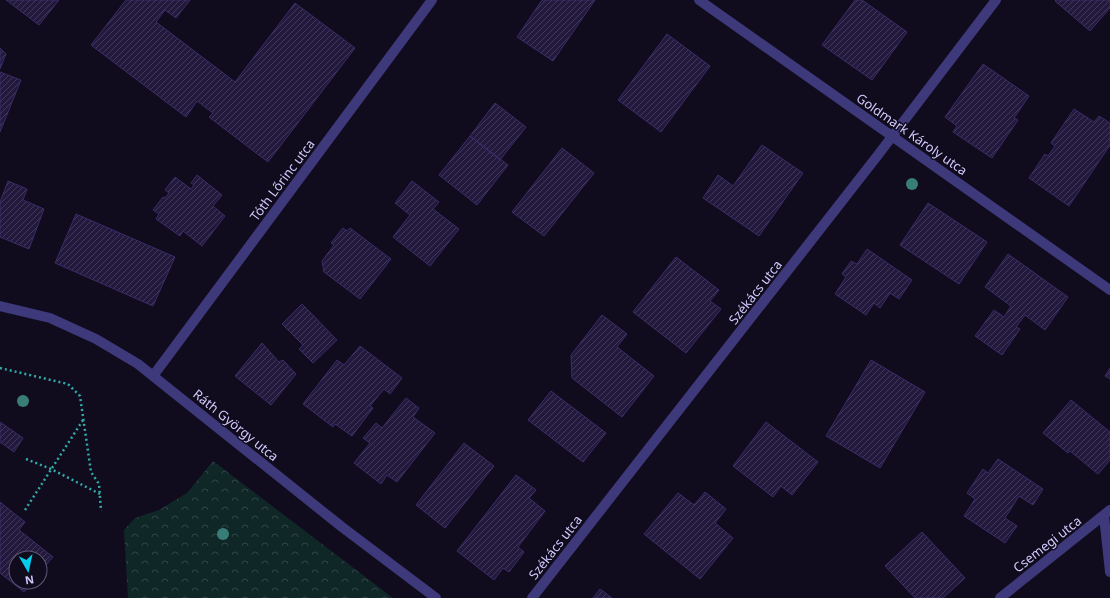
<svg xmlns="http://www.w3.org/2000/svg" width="1110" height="598" font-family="'Noto Sans',sans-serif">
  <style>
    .forest { fill: url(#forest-crowns) }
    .building { fill: url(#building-hatch); stroke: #3a2c69 }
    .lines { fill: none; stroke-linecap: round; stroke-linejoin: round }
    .path { stroke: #31aba8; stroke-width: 2.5; stroke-dasharray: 2 3; stroke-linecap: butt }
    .minor { stroke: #3d397b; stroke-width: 10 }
    .tree { fill: #387d76 }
    .labels { text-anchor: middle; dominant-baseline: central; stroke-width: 3; stroke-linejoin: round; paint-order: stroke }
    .street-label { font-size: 13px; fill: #d2cafd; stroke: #100c1d }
  </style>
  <defs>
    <pattern id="forest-crowns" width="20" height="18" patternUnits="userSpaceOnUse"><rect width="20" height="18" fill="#102727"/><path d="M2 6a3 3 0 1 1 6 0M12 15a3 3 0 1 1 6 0" fill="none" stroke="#324547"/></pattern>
    <pattern id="building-hatch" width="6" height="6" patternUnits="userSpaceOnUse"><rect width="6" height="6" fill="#22193d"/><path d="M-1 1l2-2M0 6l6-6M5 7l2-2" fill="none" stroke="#41395a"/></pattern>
  </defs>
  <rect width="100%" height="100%" fill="#100c1d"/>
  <path class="forest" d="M213,461L393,598H128L124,530L135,518L159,510L187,493Z"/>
  <path class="building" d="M6,0H59L39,25Z
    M126,0H190L176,18L165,10L156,22L235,82L295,3L355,48L268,162L209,117L213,113L197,101L186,117L91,45Z
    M542,0H595L553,61L517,37Z
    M855,0H862L907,32L872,80L822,45Z
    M1056,0H1110V8L1090,31L1055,1Z
    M667,34L710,66L661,132L618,100Z
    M0,48L6,54L0,69Z
    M983,64L1029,96L1014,118L1018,120L992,158L953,132L957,126L945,117Z
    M0,72L21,80L0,132Z
    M495,103L526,127L500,160L470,136Z
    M1074,109L1094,122L1099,116L1110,123V145L1069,206L1029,178L1045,154L1048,156L1055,146L1051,143Z
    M470,136L508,165L477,205L439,175Z
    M762,145L803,173L759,236L703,198L718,175L733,186Z
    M562,148L594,173L544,236L512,212Z
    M197,175L222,195L213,206L225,216L202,246L183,231L180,236L156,219L159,214L153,210L163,197L165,198L169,193L165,190L175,177L191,189L194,185L191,183Z
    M8,181L27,189L23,200L44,209L29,249L0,237V202Z
    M412,181L439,202L433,209L459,229L430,266L393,237L410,215L395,203Z
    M928,203L987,242L959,284L900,245Z
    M76,214L175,257L153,306L55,263Z
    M343,228L347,231L350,228L391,259L360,299L324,272L322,261L334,245L331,243Z
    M867,249L912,280L899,299L890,293L880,308L874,303L866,315L835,294L846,277L842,274L851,261L857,264Z
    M1008,254L1068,297L1045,330L1025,315L1016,327L1020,329L1002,355L975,336L994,310L1004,317L1011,306L985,287Z
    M676,257L719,290L710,301L721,309L686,353L633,312Z
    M302,304L337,340L313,363L299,349L303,345L282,324Z
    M602,315L627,334L617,347L654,376L622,417L572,378L571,355Z
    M262,343L279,362L283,360L296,374L271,405L235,376Z
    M360,346L402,378L390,394L384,389L370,406L373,408L352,436L335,424L333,427L303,404L337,360L344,365Z
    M871,360L925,392L880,468L826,436Z
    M1110,368V379L1105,376Z
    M551,391L606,433L583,462L528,420Z
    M406,398L419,408L413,417L435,433L397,482L387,475L381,484L354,463L370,443L363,438L376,423L382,428Z
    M1071,400L1110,432V460L1098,474L1070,451L1068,453L1043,433Z
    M0,422L23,438L14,452L0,442Z
    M766,422L818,462L792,495L781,486L773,497L733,466Z
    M464,443L494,466L445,528L416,505Z
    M998,459L1043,489L1033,505L1019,496L1005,518L1017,526L1005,543L964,516L975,499L967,493L983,469L988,473Z
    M516,475L536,490L529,498L545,511L518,547L524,552L509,572L503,568L494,580L457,551Z
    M705,492L726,509L715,523L733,538L700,579L644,534L678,493L694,505Z
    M0,502L25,522L19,530L53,557L40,572V558H16V582H32L24,592L0,573Z
    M922,532L965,578L943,598H915L885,566Z
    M600,589L612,598H593Z"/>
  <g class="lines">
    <path class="path" d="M0,368L68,384L80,396L91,472L99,484L101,511
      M26,459L51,469L100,494
      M25,510L83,420"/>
    <path class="minor" d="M699,0L1110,290
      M0,306L50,318L96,339L138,364L342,527L436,598
      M153,376L432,0
      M1104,516L1110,572
      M532,598L878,155L996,0
      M1000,598L1110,510"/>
  </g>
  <g class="tree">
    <circle cx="912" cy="184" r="6"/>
    <circle cx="23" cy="401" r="6"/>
    <circle cx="223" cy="534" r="6"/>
  </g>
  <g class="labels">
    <g class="street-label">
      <text transform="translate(912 134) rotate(35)">Goldmark Károly utca</text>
      <text transform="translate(282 180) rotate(-53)">Tóth Lőrinc utca</text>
      <text transform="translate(755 292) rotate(-52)">Székács utca</text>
      <text transform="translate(236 425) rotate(39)">Ráth György utca</text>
      <text transform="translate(1047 544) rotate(-38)">Csemegi utca</text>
      <text transform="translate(555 547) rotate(-52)">Székács utca</text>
    </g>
  </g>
  <g transform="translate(28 570) rotate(171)"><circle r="19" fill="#100c1d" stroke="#5e5877"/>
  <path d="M0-3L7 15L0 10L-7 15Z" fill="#07cdec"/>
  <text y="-6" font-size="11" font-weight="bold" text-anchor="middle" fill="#d2cafd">N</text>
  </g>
</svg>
